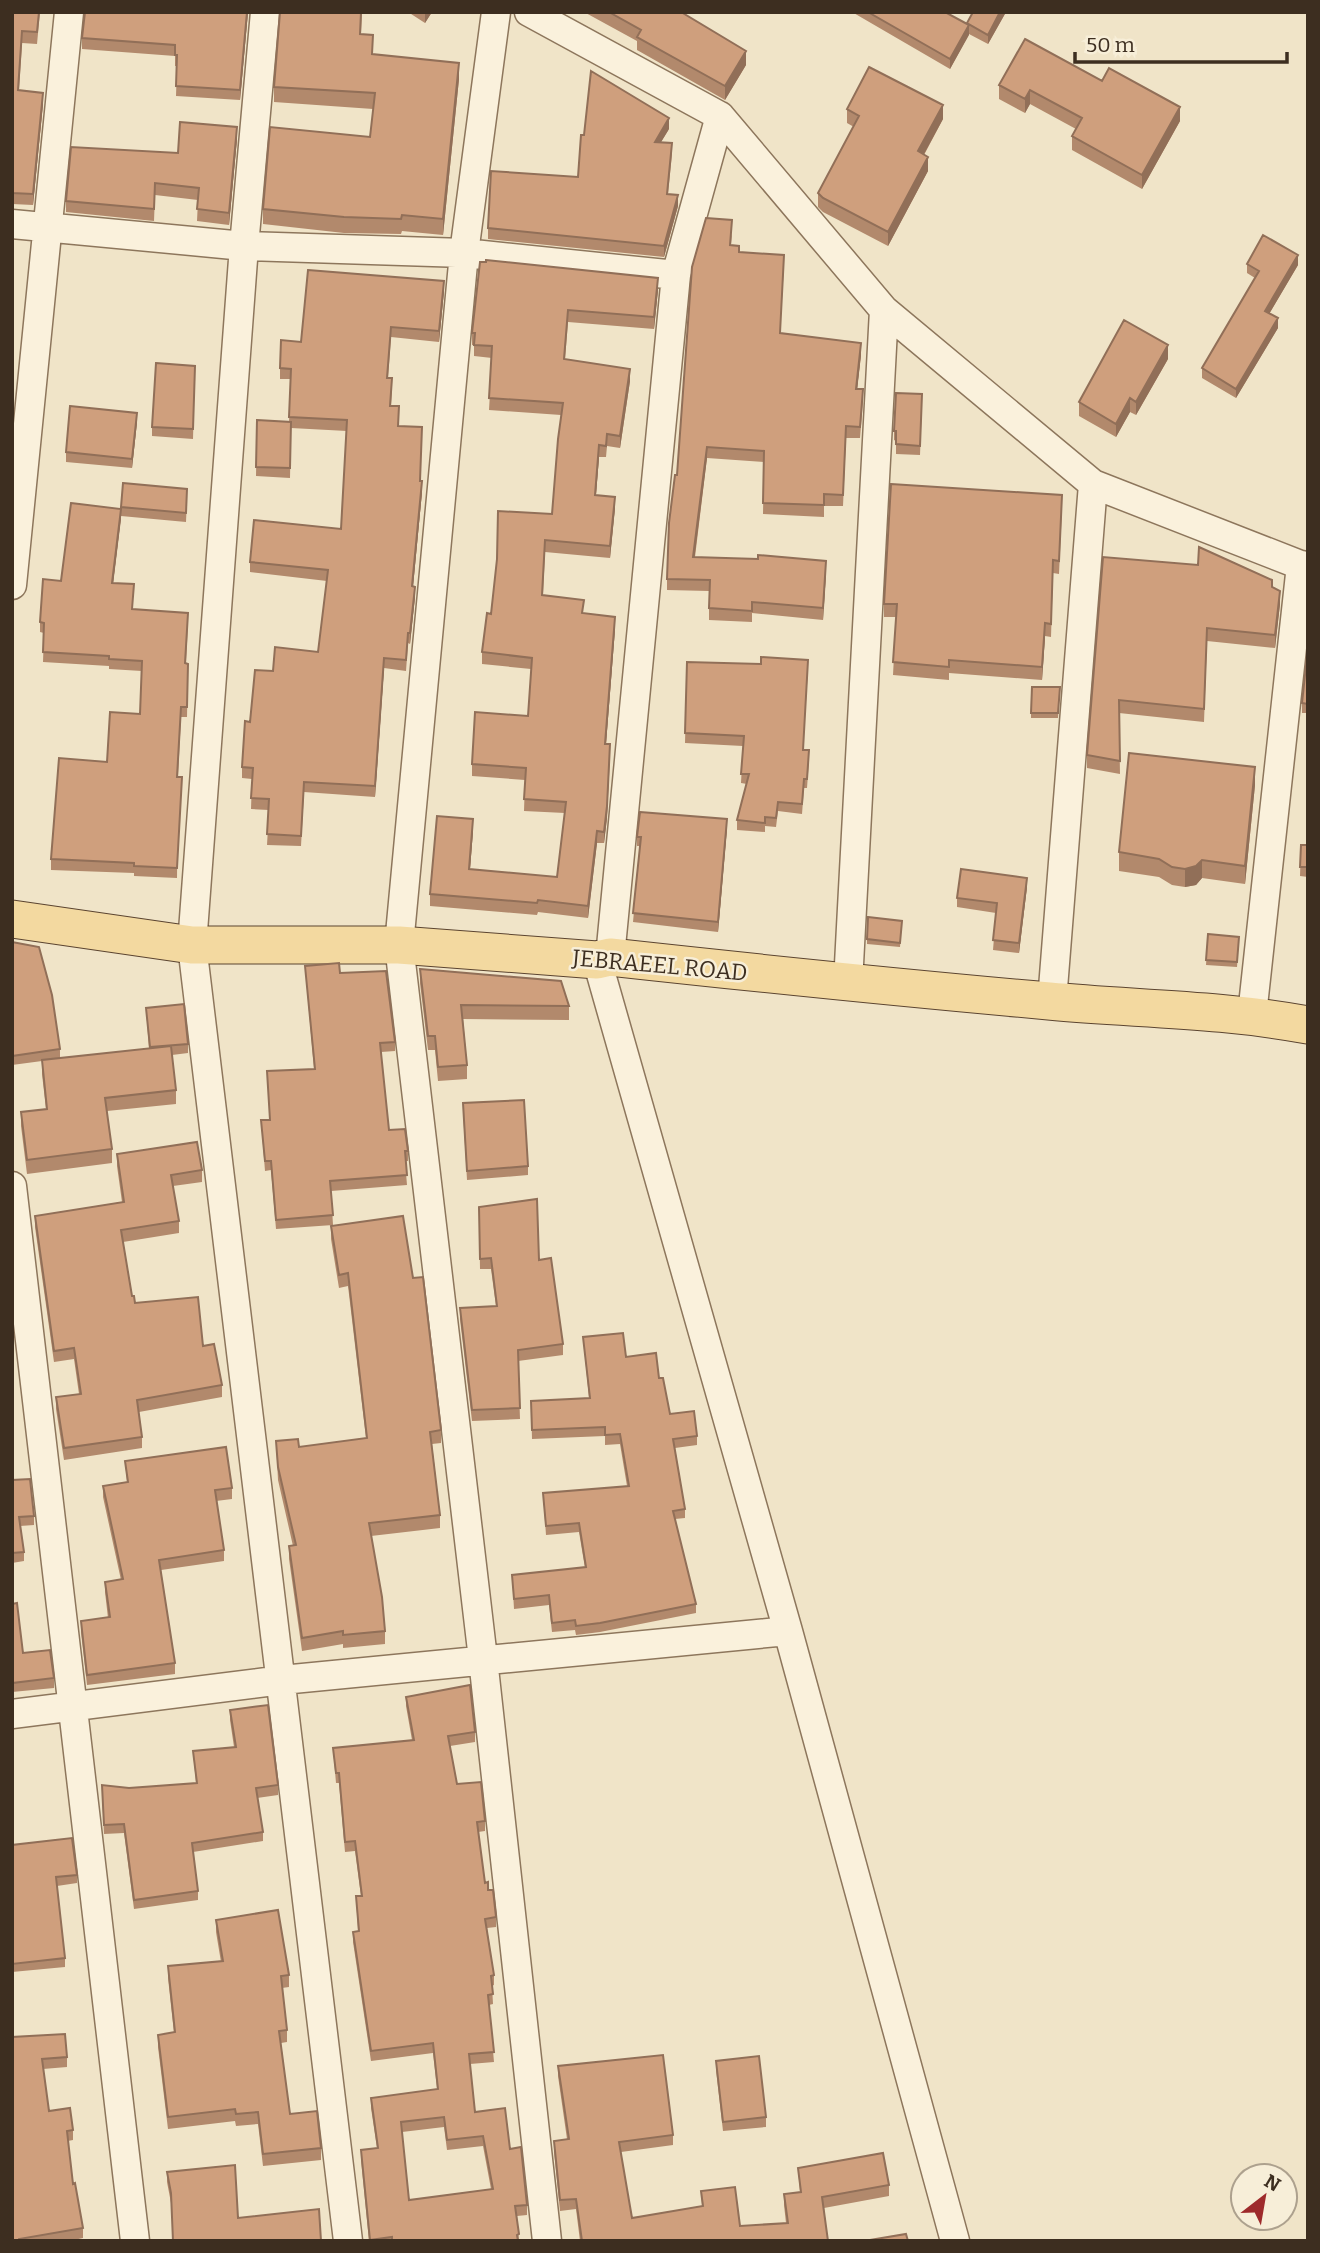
<svg xmlns="http://www.w3.org/2000/svg" width="1320" height="2253" font-family="Bitter,serif">
  <style>
    .lines { fill: none; stroke-linecap: round; stroke-linejoin: round }
    .minor-casing { stroke: #8d765c; stroke-width: 31 }
    .major-casing { stroke: #5b4430; stroke-width: 39 }
    .minor { stroke: #faf1dc; stroke-width: 28 }
    .major { stroke: #f3d9a0; stroke-width: 37 }
    .wall { fill: #b2896c; fill-rule: evenodd }
    .shaded-wall { fill: #916f58 }
    .building { fill: #cf9f7d; stroke: #916f58; stroke-width: 2; fill-rule: evenodd }
    .labels { text-anchor: middle; dominant-baseline: central; stroke-width: 5; stroke-linejoin: round; paint-order: stroke }
    .street-label { font-size: 23px; fill: #3d2e20; stroke: #f7eed8 }
  </style>
  <rect width="100%" height="100%" fill="#f0e4c8"/>
  <g class="lines">
    <g class="minor-casing">
      <path id="minor" d="M265,12L244,246L192,945L348,2241
        M496,12L464,253L399,945L483,1659L547,2241
        M529,12L720,116L884,310L1093,484L1308,568
        M12,224L244,246L464,253L676,275
        M12,585L69,12
        M610,957L676,275L720,116
        M597,960L788,1631L955,2241
        M848,983L884,310
        M1052,1001L1093,484
        M1252,1015L1301,565
        M12,1186L135,2241
        M12,1714L282,1680L788,1631"/>
    </g>
    <g class="major-casing">
      <path id="major" d="M12,919L192,945H399L597,960L610,957C756,973 902,988 1049,1001C1136,1009 1221,1009 1308,1025"/>
    </g>
    <use href="#minor" class="minor"/>
    <use href="#major" class="major"/>
  </g>
  <path class="wall" d="M12,12H40L37,44L22,43L19,90L43,104L33,205L12,204Z
    M248,12L240,100L176,96L177,66H175V56L82,49V38Z
    M280,12H362L361,34L373,54L459,79L443,235L402,231L401,234L344,233L263,224V209L370,137L373,109L274,102V87Z
    M408,12H432L425,23Z
    M584,12H681L746,65L725,100L637,50V41Z
    M852,12H945L967,24L973,12H1006L988,44L969,34L950,69Z
    M1102,81L1180,121L1142,189L1072,150V136L1076,129L1030,104L1025,113L999,99V85Z
    M847,109L943,119L924,155L928,171L888,246L823,212L818,207V193L854,127L847,123Z
    M669,129L661,142L672,154L668,194L678,206L664,257L488,239V228Z
    M237,139L229,225L197,221L198,200L155,195L154,221L66,212V201L178,153Z
    M732,232L731,245L739,252L784,266L780,333L861,355L857,389L863,401L860,438H846L843,506H824V517L763,514L764,462L707,458L695,557L826,573L823,620L752,613V622L709,620V591L667,590V579L677,475Z
    M480,262L658,290L654,329L568,322L565,359L630,381L620,448L607,446L606,457H599L596,495L615,508L610,558L545,552L543,595L615,629L606,744L610,756L607,818L604,843H597L588,918L538,912L537,915L430,906V894L473,831L470,869L557,877L565,813L524,811L525,780L472,776V764L528,716L531,669L482,664V652L491,614L552,514L561,415L489,410L492,358L474,356V345H472V333Z
    M1247,264L1298,265L1269,314L1278,328L1236,398L1202,378V368L1255,278L1247,273Z
    M444,291L439,342L391,337L388,378L392,389L391,406L420,481L422,492L413,587L415,597L410,644L408,643L406,671L384,668L375,797L304,792L301,846L267,845L269,810L251,809L252,779L242,778V767L250,722L273,671L318,652L327,581L250,572V562L341,529L347,431L291,428L290,478L256,476L257,420L289,422L291,379H280V368L301,342Z
    M1168,359L1136,415L1130,412L1116,437L1079,416V402Z
    M195,366L193,439L152,436V427Z
    M922,404L920,455L896,454V441L894,440V431Z
    M137,422L132,468L66,462V452Z
    M123,483L187,499L186,522L121,516L113,583L133,609L188,623L186,663L188,664L187,717H181L178,777L177,878L134,876V873L51,870V859L107,762L140,714L142,671L109,669V666L43,662L44,633L40,632V622L61,581L121,509Z
    M1062,508L1059,574L1053,573L1051,637L1045,636L1042,680L949,673V680L893,675L896,617H884V604Z
    M1103,557L1272,587L1280,604L1275,648L1207,641L1204,722L1119,713L1120,774L1087,768V755Z
    M1308,647V713H1302V703Z
    M687,662L808,669L803,750L809,760L807,788H804L802,814L778,811L776,827L765,826V832L737,830V820L747,784L741,783L743,746L685,743Z
    M1060,687L1058,718H1031V713Z
    M1255,785L1245,884L1202,878L1196,885L1185,887L1172,885L1159,877L1119,871V852Z
    M727,828L718,932L633,922L640,846H637V837Z
    M1308,839V877L1300,876L1301,845H1307Z
    M1027,887L1019,953L993,950L996,913L957,907V898Z
    M902,921L900,947L867,944V939Z
    M1208,934L1239,937L1237,967L1206,965Z
    M12,942L60,1049V1058L149,1049L146,1008L188,1044V1053L172,1055L176,1090V1104L107,1111L112,1149V1163L27,1174L21,1126V1112L46,1109L42,1074V1061L12,1065Z
    M305,966L340,973L395,1042V1051L381,1052L389,1130L408,1151V1161H405L407,1185L331,1191L333,1225L276,1229L271,1170L265,1171L261,1120H269L314,1069Z
    M420,969L569,1006V1020L463,1019L467,1065V1079L438,1081L435,1050H428L420,983Z
    M463,1112L528,1166V1175L467,1180Z
    M117,1154L202,1170V1182L173,1186L179,1221V1233L123,1242L132,1296L135,1303L203,1346L222,1385V1397L139,1412L142,1437V1448L64,1460L56,1409V1397L79,1394L74,1359L54,1362L35,1227V1216L122,1202L117,1166Z
    M479,1207L539,1260L563,1344V1355L518,1361L520,1419L472,1421L460,1319V1308L496,1306L491,1269H480Z
    M331,1226L413,1278L441,1430V1443L432,1444L440,1515V1528L371,1536L385,1631V1644L343,1648V1644L302,1651L289,1559V1546H293L278,1480L276,1441L299,1447L366,1438L348,1286L339,1288L331,1239Z
    M583,1337L626,1357L659,1378L670,1414L697,1436V1445L675,1448L685,1509V1518L675,1519L696,1604V1613L600,1632L576,1635L575,1630L552,1632L549,1605L514,1609L512,1575L585,1568L579,1532L546,1535L543,1493L627,1486L620,1444L605,1445V1436L532,1439L531,1401L589,1398Z
    M125,1461L232,1488V1499L216,1501L224,1550V1561L161,1570L175,1663V1674L87,1685L81,1632V1621L108,1618L105,1592V1582L121,1580L103,1497V1486L127,1482Z
    M12,1480L34,1516V1525L20,1526L24,1552V1561L12,1563Z
    M12,1604L23,1653L54,1678V1688L12,1692Z
    M406,1697L475,1732V1742L450,1746L457,1784L485,1821V1831L478,1832L485,1883L496,1917V1927L487,1928L494,1975V1985L492,1986L493,2004L489,2005L494,2062L470,2064L475,2112L510,2149L527,2205V2215L517,2216L519,2241H369L361,2160V2150L377,2148L371,2108V2098L437,2089L433,2053L371,2061L353,1942V1932L358,1931L356,1896H361L355,1851L345,1852L339,1783H336L333,1748L412,1740L406,1706ZM444,2127L447,2150L483,2146L491,2189L409,2200L402,2132Z
    M230,1710L278,1785V1795L257,1798L263,1832V1841L193,1852L198,1891V1900L134,1909L124,1833L104,1834L102,1794L129,1788L196,1783L193,1751L234,1747L230,1720Z
    M12,1845L77,1875V1883L57,1886L65,1958V1967L12,1972Z
    M216,1920L289,1975V1987L282,1988L287,2030V2042L281,2043L290,2114L321,2148V2160L263,2166L258,2124L236,2126L235,2121L168,2129L158,2047V2035L174,2033L168,1978V1966L221,1962L216,1932Z
    M12,2037L67,2057V2067L43,2069L49,2111L73,2130V2140L68,2141L73,2184L83,2228V2238L69,2241H12Z
    M716,2061L766,2117V2127L723,2131L716,2070Z
    M558,2066L673,2135V2145L621,2152L632,2218L702,2206L701,2191L740,2226L786,2223L784,2205V2194L800,2192L798,2168L889,2185V2196L824,2208L828,2241H580L576,2209L560,2211L554,2152V2141L567,2139L558,2076Z
    M167,2172L238,2218L171,2203L167,2182Z"/>
  <path class="shaded-wall" d="M247,12H248L240,100V90Z
    M426,12H432L425,23V13Z
    M1000,12H1006L988,44V35Z
    M969,25V35L950,69V59Z
    M746,51V65L725,100V86Z
    M459,63V79L443,235V219Z
    M1030,90V104L1025,113V99Z
    M43,93V104L33,205V194Z
    M943,105V119L918,165V151Z
    M1180,107V121L1142,189V175Z
    M669,118V129L655,152V142Z
    M237,127V139L229,225V213Z
    M928,157V171L888,246V232Z
    M678,195V206L664,257V246Z
    M1298,255V265L1265,321V311Z
    M658,278V290L654,329V317Z
    M444,281V291L439,342V331Z
    M1278,318V328L1236,398V389Z
    M861,343V355L856,400V389Z
    M1168,345V359L1136,415V402Z
    M630,369V381L620,448V436Z
    M1130,398V412L1116,437V424Z
    M137,413V422L132,468V459Z
    M599,445V457L595,506V495Z
    M707,447V458L693,569V557Z
    M422,481V492L412,597V586Z
    M615,497V508L610,558V546Z
    M121,509V519L112,593V583Z
    M826,561V573L823,620V608Z
    M415,587V597L410,644V633Z
    M1280,591V604L1275,648V635Z
    M615,617V629L605,756V744Z
    M1045,623V636L1042,680V667Z
    M384,658V668L375,797V786Z
    M610,744L607,818L604,843V832Z
    M1255,767V785L1245,884V866Z
    M473,819V831L469,881V869Z
    M727,819V828L718,932V922Z
    M597,831V843L588,918V906Z
    M1202,860V878L1196,885L1185,887V869Z
    M1027,878V887L1019,953V943Z"/>
  <path class="building" d="M12,12H39L37,32L22,31L18,90L43,93L33,194L12,193Z
    M85,12H247L240,90L176,86L177,55H175V45L82,38Z
    M280,12H361L360,34L373,35L372,54L459,63L443,219L402,215L401,219L344,217L263,209L270,127L370,137L375,93L274,87Z
    M609,12H681L746,51L725,86L637,37L641,30Z
    M868,12H945L969,25L950,59Z
    M973,12H1000L988,35L967,23Z
    M1025,39L1102,81L1109,68L1180,107L1142,175L1072,136L1082,118L1030,90L1025,99L999,85Z
    M869,67L943,105L918,151L928,157L888,232L823,198L818,193L859,116L847,109Z
    M591,71L669,118L655,142L672,143L667,194L678,195L664,246L488,228L491,171L578,177L581,135H584Z
    M180,122L237,127L229,213L197,209L199,188L155,183L154,209L66,201L71,147L178,153Z
    M706,218L732,220L730,245L739,246V252L784,255L780,333L861,343L856,389H863L860,427L846,426L843,495L824,494V505L763,503L764,451L707,447L693,557L758,559V555L826,561L823,608L752,602V611L709,608L710,580L667,579L669,523L675,475H677L692,267Z
    M1263,235L1298,255L1265,311L1278,318L1236,389L1202,368L1259,271L1247,264Z
    M486,260L658,278L654,317L568,310L564,359L630,369L620,436L607,434L606,446L599,445L595,495L615,497L610,546L545,540L542,595L584,600L582,613L615,617L605,744H610L607,806L604,832L597,831L588,906L538,900L537,903L430,894L437,816L473,819L469,869L557,877L566,802L524,799L526,768L472,764L475,712L528,716L532,658L482,652L487,613L491,614L497,559L498,511L552,514L558,439L563,403L489,398L492,346L474,345L475,333H472L480,262H486Z
    M308,270L444,281L439,331L391,327L387,378H392L390,406H399L398,426L422,427L420,481H422L412,586L415,587L410,633H408L406,660L384,658L375,786L304,782L301,836L267,834L269,799L251,798L253,768L242,767L245,721L250,722L255,670L273,671L275,647L318,652L328,570L250,562L254,520L341,529L347,420L289,417L291,369L280,368L281,340L301,342Z
    M1124,320L1168,345L1136,402L1130,398L1116,424L1079,402Z
    M156,363L195,366L193,429L152,427Z
    M896,393L922,394L920,446L896,444V431H894Z
    M70,406L137,413L132,459L66,452Z
    M257,420L291,422L290,468L256,467Z
    M123,483L187,489L186,513L121,507Z
    M891,484L1062,495L1059,561L1053,560L1051,624L1045,623L1042,667L949,660V667L893,662L897,604H884Z
    M71,503L121,509L112,583L134,584L132,609L188,613L185,663L188,664L187,707H181L177,777H182L177,868L134,866V863L51,859L59,758L107,762L110,712L140,714L142,661L109,659V656L43,652L44,623L40,622L43,579L61,581Z
    M1199,547L1272,580V587L1280,591L1275,635L1207,628L1204,709L1119,700L1120,761L1087,755L1103,557L1198,565Z
    M1308,647V704L1302,703Z
    M761,657L808,660L803,750H809L807,779H804L802,804L778,802L776,818L765,817V823L737,820L749,774H741L744,736L685,733L687,662L761,664Z
    M1032,687H1060L1058,713H1031Z
    M1129,753L1255,767L1245,866L1202,860L1196,866L1185,869L1172,867L1159,859L1119,852Z
    M640,812L727,819L718,922L633,913L641,837H637Z
    M1308,839V867H1300L1301,845H1307Z
    M961,869L1027,878L1019,943L993,940L997,903L957,898Z
    M868,917L902,921L900,943L867,939Z
    M1208,934L1239,937L1237,962L1206,960Z
    M12,942L39,947L52,995L60,1049L12,1056Z
    M339,963L340,973L386,971L395,1042L380,1043L389,1130L405,1129L408,1151H405L407,1175L330,1181L333,1215L276,1220L271,1161H265L261,1120H270L267,1071L315,1069L305,966Z
    M420,969L561,981L569,1006L461,1005L467,1065L438,1067L435,1036H428Z
    M184,1004L188,1044L150,1047L146,1008Z
    M171,1046L176,1090L105,1098L112,1149L27,1160L21,1112L47,1109L42,1060Z
    M524,1100L528,1166L467,1171L463,1103Z
    M197,1142L202,1170L171,1175L179,1221L121,1230L132,1296H134L135,1303L198,1297L203,1346L214,1344L222,1385L137,1400L142,1437L64,1448L56,1397L81,1394L74,1348L54,1351L35,1216L124,1202L117,1154Z
    M537,1199L539,1260L551,1258L563,1344L518,1350L520,1408L472,1410L460,1308L497,1306L491,1258L480,1259L479,1207Z
    M403,1216L413,1278L423,1277L441,1430L430,1432L440,1515L369,1523L382,1597L385,1631L343,1635V1631L302,1638L289,1546L296,1545L278,1467L276,1441L298,1439L299,1447L367,1438L348,1273L339,1275L331,1226Z
    M623,1333L626,1357L656,1353L659,1378H663L670,1414L694,1411L697,1436L673,1439L685,1509L673,1511L696,1604L600,1623L576,1626L575,1620L552,1623L549,1595L514,1599L512,1575L586,1567L579,1523L546,1526L543,1493L629,1486L620,1434L605,1435V1427L532,1430L531,1401L590,1398L583,1337Z
    M226,1447L232,1488L215,1490L224,1550L159,1560L175,1663L87,1675L81,1621L110,1617L105,1582L123,1579L103,1486L128,1482L125,1461Z
    M30,1479L34,1516L19,1517L24,1552L12,1553V1480Z
    M17,1603L23,1653L50,1650L54,1678L12,1683V1604Z
    M470,1685L475,1732L448,1736L457,1784L481,1782L485,1821L477,1822L485,1883L488,1882V1890H493L496,1917L485,1919L494,1975L491,1976L493,1994L488,1995L494,2052L469,2054L475,2112L505,2108L510,2149L521,2147L527,2205L515,2206L519,2234L517,2235L518,2241H392V2237L370,2240L361,2150L378,2148L371,2098L438,2089L433,2043L371,2051L353,1932L359,1931L356,1896H362L355,1841L345,1842L339,1773H336L333,1748L414,1740L406,1697ZM444,2117L447,2140L483,2136L493,2189L409,2200L401,2122Z
    M268,1705L278,1785L256,1788L263,1832L192,1843L198,1891L134,1900L124,1824L104,1825L102,1785L129,1788L197,1783L193,1751L236,1747L230,1710Z
    M72,1838L77,1875L56,1877L65,1958L12,1964V1845Z
    M278,1910L289,1975L281,1976L287,2030L279,2031L290,2114L317,2111L321,2148L263,2154L258,2112L236,2114L235,2109L168,2117L158,2035L175,2032L168,1966L223,1961L216,1920Z
    M65,2034L67,2057L42,2059L49,2111L70,2108L73,2130L67,2131L73,2184L75,2183L83,2228L19,2239V2241H12V2037Z
    M663,2055L673,2135L619,2142L632,2218L703,2206L701,2191L735,2187L740,2226L788,2223L784,2194L801,2192L798,2168L883,2153L889,2185L822,2197L828,2241H582L576,2199L560,2200L554,2141L569,2139L558,2066Z
    M759,2056L766,2117L723,2122L716,2061Z
    M235,2165L238,2218L319,2209L321,2241H173L171,2193L167,2172Z
    M906,2234L908,2241H864Z"/>
  <g class="labels">
    <g class="street-label">
      <text transform="translate(660 965) rotate(5)">JEBRAEEL ROAD</text>
    </g>
  </g>
  <rect width="1320" height="2253" fill="none" stroke="#3d2e20" stroke-width="28"/>
  <g transform="translate(1264 2197) rotate(31)"><circle r="33" fill="#f7eed8" stroke="#ada18e" stroke-width="2"/>
  <path d="M0-5L12 26L0 18L-12 26Z" fill="#9e2a2b"/>
  <text y="-10" font-size="19" font-weight="bold" text-anchor="middle" fill="#3d2e20">N</text>
  </g>
  <path d="M1075 52v10h212v-10" fill="none" stroke="#3d2e20" stroke-width="3.5"/>
  <text x="1086" y="52" font-size="21" fill="#3d2e20" stroke="#f7eed8" stroke-width="5" paint-order="stroke">50 m</text>
</svg>
